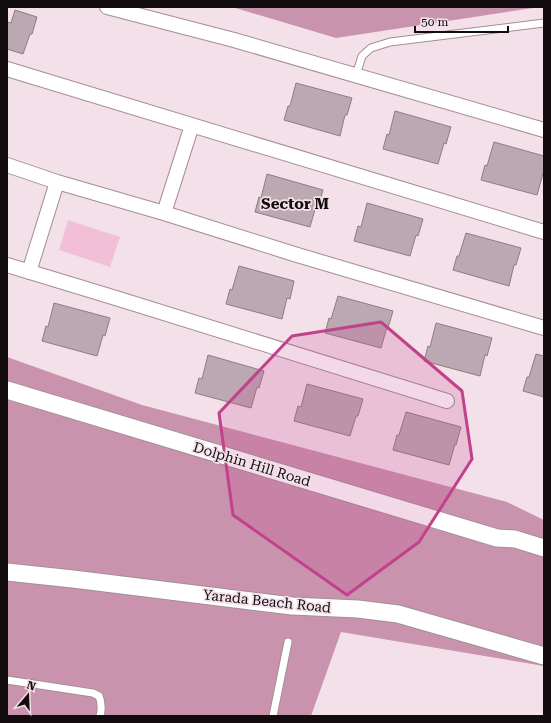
<svg xmlns="http://www.w3.org/2000/svg" width="551" height="723" font-family="'Roboto Serif',serif">
  <style>
    .green { fill: #f1c0d7 }
    .forest { fill: #ca93ad }
    .building { fill: #bba8b0; stroke: #8e7c84 }
    .lines { fill: none; stroke-linecap: round; stroke-linejoin: round }
    .service-casing { stroke: #a18f97; stroke-width: 9 }
    .minor-casing { stroke: #a18f97; stroke-width: 16 }
    .tertiary-casing { stroke: #a18f97; stroke-width: 19 }
    .service { stroke: #fff; stroke-width: 7 }
    .minor { stroke: #fff; stroke-width: 14 }
    .tertiary { stroke: #fff; stroke-width: 17 }
    .marked { fill: #c1418b; fill-opacity: 0.2; stroke: #c1418b; stroke-width: 3; stroke-linejoin: round }
    .labels { text-anchor: middle; dominant-baseline: central; stroke-width: 3.5; stroke-linejoin: round; paint-order: stroke }
    .street-label { font-size: 14px; fill: #120c0f; stroke: #f4e0e9 }
    .neighbourhood-label { font-size: 15px; font-weight: bold; fill: #120c0f; stroke: #f4e0e9 }
  </style>
  <rect width="100%" height="100%" fill="#f4e0e9"/>
  <path class="green" d="M68,220L120,237L110,267L59,250Z"/>
  <path class="forest" d="M232,7H540L336,38Z
    M7,357L142,405L507,502L544,520V666L341,632L311,716H7Z"/>
  <path class="building" d="M15,10L37,17L32,34H30L23,54L7,49V22L11,23Z
    M296,83L352,98L347,115H345L340,136L284,120L288,106H290Z
    M395,111L451,127L446,144L444,143L438,164L383,149L387,134L389,135Z
    M494,142L544,156V170L537,195L481,180L485,165L487,166Z
    M267,174L323,190L318,207L316,206L310,227L255,212L259,197L261,198Z
    M367,203L423,219L418,236L416,235L410,256L354,241L358,226L361,227Z
    M466,233L521,248L516,265H514L509,286L453,270L457,256H459Z
    M239,266L294,281L290,299L287,298L282,319L226,304L230,289L232,290Z
    M338,296L393,311L388,328L387,327L381,348L325,333L329,318L331,319Z
    M54,303L110,318L105,336L103,335L97,356L42,341L46,326L48,327Z
    M436,323L492,338L487,356L485,355L480,376L424,361L428,346L430,347Z
    M536,354L544,356V397L523,391L527,377H529Z
    M208,355L264,371L259,388L257,387L251,408L195,393L199,378L202,379Z
    M307,384L363,399L358,416H356L350,436L294,421L298,406L301,407Z
    M406,412L461,427L456,445L455,444L449,465L393,450L397,435H399Z"/>
  <g class="lines">
    <g class="service-casing">
      <path id="service" d="M356,75L362,56L371,48L390,42L544,23
        M7,680L93,693L99,696C102,703 102,708 100,716
        M273,716L288,642"/>
    </g>
    <g class="minor-casing">
      <path id="minor" d="M107,7L234,40L544,130
        M7,69L544,232
        M7,165L57,182L164,213L294,254L544,328
        M164,213L192,125
        M7,265L119,299L447,401
        M29,272L57,182"/>
    </g>
    <g class="tertiary-casing">
      <path id="tertiary" d="M7,390L497,538L515,539L544,548
        M7,572L73,579L292,606L358,609L398,614L544,656"/>
    </g>
    <use href="#service" class="service"/>
    <use href="#minor" class="minor"/>
    <use href="#tertiary" class="tertiary"/>
  </g>
  <path class="marked" d="M381,322L462,391L472,459L419,542L347,595L233,515L219,413L292,336Z"/>
  <g class="labels">
    <g class="street-label">
      <text transform="translate(252 464) rotate(17)">Dolphin Hill Road</text>
      <text transform="translate(267 601) rotate(6)">Yarada Beach Road</text>
    </g>
    <g class="neighbourhood-label">
      <text x="295" y="204">Sector M</text>
    </g>
  </g>
  <rect width="551" height="723" fill="none" stroke="#120c0f" stroke-width="16"/>
  <g transform="translate(28 695) rotate(19)" stroke="#f4e0e9" stroke-width="3" paint-order="stroke">
  <path d="M0-3L7 15L0 10L-7 15Z" fill="#120c0f"/>
  <text y="-6" font-size="11" font-weight="bold" text-anchor="middle" fill="#120c0f">N</text>
  </g>
  <path d="M415 26v6h93v-6" fill="none" stroke="#120c0f" stroke-width="2"/>
  <text x="421" y="26" font-size="12" fill="#120c0f" stroke="#f4e0e9" stroke-width="3" paint-order="stroke">50 m</text>
</svg>
